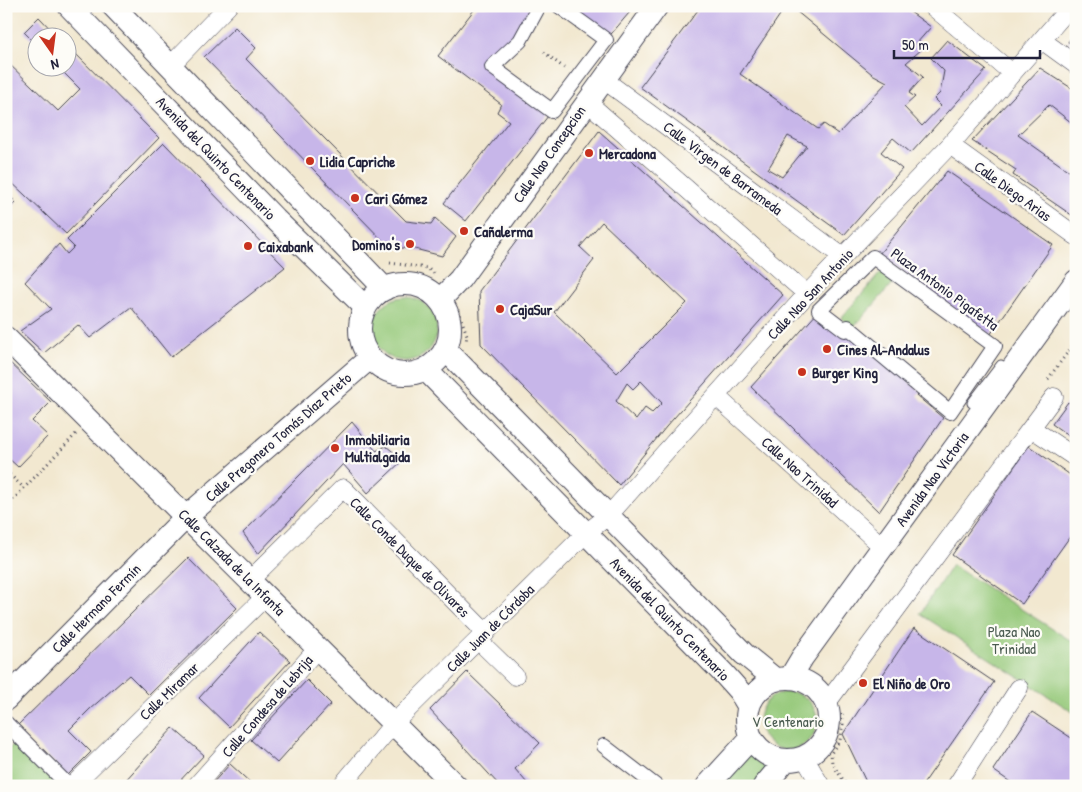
<svg xmlns="http://www.w3.org/2000/svg" width="1082" height="792" font-family="'Patrick Hand',sans-serif">
  <style>
    .green { fill: #96c97a; stroke: #5c765a }
    .building { fill: #c7b6e9; fill-rule: evenodd }
    .lines { fill: none; stroke-linecap: round; stroke-linejoin: round }
    .service-casing { stroke: #414051; stroke-width: 11 }
    .pedestrian-casing { stroke: #414051; stroke-width: 16 }
    .minor-casing { stroke: #414051; stroke-width: 19 }
    .tertiary-casing { stroke: #414051; stroke-width: 24 }
    .path { stroke: #414051; stroke-width: 3; stroke-dasharray: 1 4; stroke-linecap: butt }
    .service { stroke: #fff; stroke-width: 9 }
    .pedestrian { stroke: #fff; stroke-width: 14 }
    .minor { stroke: #fff; stroke-width: 18 }
    .tertiary { stroke: #fff; stroke-width: 22 }
    .poi-dot { fill: #c8321e; stroke: #fdfcf7; stroke-width: 2 }
    .labels { text-anchor: middle; dominant-baseline: central; stroke-width: 4.5; stroke-linejoin: round; paint-order: stroke }
    .poi-label { font-size: 15px; font-weight: bold; fill: #22223b; stroke: #fdfcf7; text-anchor: start }
    .street-label { font-size: 15px; fill: #22223b; stroke: #fdfcf7 }
    .park-label { font-size: 15px; fill: #4b5c51; stroke: #fdfcf7 }
  </style>
  <rect width="100%" height="100%" fill="#fdfcf7"/>
  <filter id="ink" filterUnits="userSpaceOnUse"><feTurbulence type="fractalNoise" baseFrequency=".02" numOctaves="2"/><feDisplacementMap in="SourceGraphic" scale="10" xChannelSelector="R" yChannelSelector="G"/><feConvolveMatrix kernelMatrix="1 2 1 2 8 2 1 2 1" color-interpolation-filters="sRGB"/></filter>
  <filter id="wash" filterUnits="userSpaceOnUse"><feTurbulence type="fractalNoise" baseFrequency=".0096" numOctaves="4" result="noise"/><feDisplacementMap in="SourceGraphic" scale="20" xChannelSelector="R" yChannelSelector="G"/><feGaussianBlur stdDeviation="1.12" result="paint"/><feColorMatrix in="noise" values="0 0 0 0 0 0 0 0 0 0 0 0 0 0 0 0 0 1.4 0 .05"/><feComposite in="paint" operator="in"/></filter>
  <g filter="url(#wash)">
    <rect width="100%" height="100%" fill="#f2e8d0"/>
    <path class="green" d="M882,271L894,282L853,328L841,318Z
      M373 329a32 32 0 1 1 64 0a32 32 0 1 1-64 0Z
      M952,565L1076,644V714L920,614Z
      M759 721a29 29 0 1 1 58 0a29 29 0 1 1-58 0Z
      M16,742L59,786H6V751Z
      M749,755L772,766L756,786H720Z"/>
    <g id="blocks">
      <path class="building" d="M477,6H539L492,67L552,111L466,221L444,203L509,121L497,112L501,104L438,56Z
        M559,6H635L606,40Z
        M701,6H786L740,74L818,129L824,124L838,134L887,82L872,74L790,6H902L931,27L916,44L922,49L906,63L923,77L909,93L915,97L904,107L922,126L941,106L934,99L940,93L944,71L931,58L947,40L986,70L911,153L893,138L881,152L902,169L844,235L640,87ZM788,136L807,146L782,177L768,169Z
        M39,17L59,38H38V46L24,32Z
        M235,27L256,48L246,59L406,221L431,224L435,218L456,237L442,256L411,248H390L204,57Z
        M1076,31V48L1068,42Z
        M68,46L159,138L66,234L6,177V61L58,111L80,89L59,68H68Z
        M1040,68L1076,91V126L1049,105L1018,135L1076,176V218L1013,175L1016,170L972,141Z
        M599,131L783,295L666,427L619,485L481,344L479,291ZM602,222L687,303L617,373L554,312L594,260L580,247ZM641,381L662,403L652,413L645,408L636,420L616,401L627,383L633,389Z
        M164,143L285,267L171,357L131,307L90,338L78,325L44,353L20,331L51,309L25,282L59,244L67,254L74,247L67,240Z
        M947,171L1053,245L990,335L879,254Z
        M6,193L16,202L6,212Z
        M818,312L848,328L921,392L917,396L943,418L879,512L751,387Z
        M6,359L51,402L32,421L48,436L18,467L6,456Z
        M1068,402L1076,407V441L1052,424Z
        M352,422L376,451L386,446L403,460L368,493L343,464L258,554L243,533Z
        M1029,446L1076,479V528L1022,604L952,555Z
        M188,558L237,608L149,695L129,675L90,709L69,730L91,752L67,776L18,725Z
        M914,628L994,682L922,786H868L843,734Z
        M259,632L290,661L229,727L199,698Z
        M467,672L540,743L515,769L527,783L524,786H500L430,710Z
        M307,680L331,704L277,763L251,740Z
        M1032,712L1076,741V786H1016L993,770Z
        M173,728L204,755L175,786H126L123,783Z
        M230,764L254,786H210Z"/>
    </g>
  </g>
  <g filter="url(#ink)">
    <use href="#blocks" fill-opacity="0" stroke="#414051" stroke-width="1"/>
    <g class="lines">
      <g class="service-casing">
        <path id="service" d="M972,403L1001,365"/>
      </g>
      <g class="pedestrian-casing">
        <path id="pedestrian" d="M539,6L520,41L492,67L552,111L606,40L559,6
          M873,257L995,346L950,412L848,327L845,330L819,310Z
          M6,723L69,786
          M604,746L656,786"/>
      </g>
      <g class="minor-casing">
        <path id="minor" d="M932,6L1012,73
          M1043,41L1076,65
          M171,65L228,6
          M603,79L843,257
          M586,101L807,294
          M950,145L1076,236
          M717,397L883,547
          M1031,428L1076,458
          M250,580L343,488L486,633
          M478,640L515,676
          M826,704L1054,397
          M804,757L821,786
          M72,786L266,596
          M196,786L318,648
          M341,786L394,723L586,533L608,516L807,294L950,145L1071,6
          M956,786L1019,688"/>
      </g>
      <g class="tertiary-casing">
        <path id="tertiary" d="M69,6L274,218L365,307
          M113,6L385,289
          M360 329a45 45 0 1 1 90 0a45 45 0 1 1-90 0Z
          M440,300L460,279L657,6
          M6,338L456,786
          M446,350L744,654L776,680
          M426,370L724,674L740,692L749,707
          M790,678L802,658L1076,281
          M747 719a41 41 0 1 1 82 0a41 41 0 1 1-82 0Z
          M6,699L186,517L370,358
          M707,786L751,738
          M764,786L785,761"/>
      </g>
      <path class="path" d="M544,52L564,68
        M390,263L427,268L436,275
        M458,310L467,335L466,342
        M1048,379L1076,341
        M6,471L24,488
        M6,507L76,434
        M842,714L843,724L840,740L831,753L832,763L847,786"/>
      <use href="#service" class="service"/>
      <use href="#pedestrian" class="pedestrian"/>
      <use href="#minor" class="minor"/>
      <use href="#tertiary" class="tertiary"/>
    </g>
  </g>
  <g class="poi-dot">
    <circle cx="589" cy="153" r="5"/>
    <circle cx="310" cy="161" r="5"/>
    <circle cx="355" cy="198" r="5"/>
    <circle cx="464" cy="231" r="5"/>
    <circle cx="410" cy="244" r="5"/>
    <circle cx="248" cy="246" r="5"/>
    <circle cx="500" cy="309" r="5"/>
    <circle cx="827" cy="349" r="5"/>
    <circle cx="802" cy="372" r="5"/>
    <circle cx="335" cy="448" r="5"/>
    <circle cx="863" cy="683" r="5"/>
  </g>
  <g class="labels">
    <g class="poi-label">
      <text x="599" y="153">Mercadona</text>
      <text x="320" y="161">Lidia Capriche</text>
      <text x="365" y="198">Cari Gómez</text>
      <text x="474" y="231">Cañalerma</text>
      <text x="400" y="244" text-anchor="end">Domino's</text>
      <text x="258" y="246">Caixabank</text>
      <text x="510" y="309">CajaSur</text>
      <text x="837" y="349">Cines Al-Andalus</text>
      <text x="812" y="372">Burger King</text>
      <text x="345" y="439">Inmobiliaria<tspan x="345" dy="17">Multialgaida</tspan></text>
      <text x="873" y="683">El Niño de Oro</text>
    </g>
    <g class="street-label">
      <text transform="translate(549 154) rotate(-55)">Calle Nao Concepcion</text>
      <text transform="translate(216 158) rotate(46)">Avenida del Quinto Centenario</text>
      <text transform="translate(723 168) rotate(37)">Calle Virgen de Barrameda</text>
      <text transform="translate(1013 191) rotate(36)">Calle Diego Arias</text>
      <text transform="translate(945 289) rotate(36)">Plaza Antonio Pigafetta</text>
      <text transform="translate(810 294) rotate(-47)">Calle Nao San Antonio</text>
      <text transform="translate(278 437) rotate(-41)">Calle Pregonero Tomás Díaz Prieto</text>
      <text transform="translate(800 472) rotate(42)">Calle Nao Trinidad</text>
      <text transform="translate(932 479) rotate(-54)">Avenida Nao Victoria</text>
      <text transform="translate(410 557) rotate(45)">Calle Conde Duque de Olivares</text>
      <text transform="translate(232 562) rotate(45)">Calle Calzada de la Infanta</text>
      <text transform="translate(96 608) rotate(-45)">Calle Hermano Fermín</text>
      <text transform="translate(670 619) rotate(46)">Avenida del Quinto Centenario</text>
      <text transform="translate(490 628) rotate(-45)">Calle Juan de Córdoba</text>
      <text transform="translate(169 691) rotate(-44)">Calle Miramar</text>
      <text transform="translate(267 706) rotate(-49)">Calle Condesa de Lebrija</text>
    </g>
    <g class="park-label">
      <text x="1014" y="631">Plaza Nao<tspan x="1014" dy="17">Trinidad</tspan></text>
      <text x="788" y="721">V Centenario</text>
    </g>
  </g>
  <rect width="1082" height="792" fill="none" stroke="#fdfcf7" stroke-width="25"/>
  <g transform="translate(52 52) rotate(166)"><circle r="24" fill="#fdfcf7" stroke="#a5a5ac"/>
  <path d="M0-4L9 19L0 12L-9 19Z" fill="#c8321e"/>
  <text y="-8" font-size="14" font-weight="bold" text-anchor="middle" fill="#22223b">N</text>
  </g>
  <path d="M894 50v8h146v-8" fill="none" stroke="#22223b" stroke-width="2.5"/>
  <text x="902" y="50" font-size="15" fill="#22223b" stroke="#fdfcf7" stroke-width="4" paint-order="stroke">50 m</text>
</svg>
